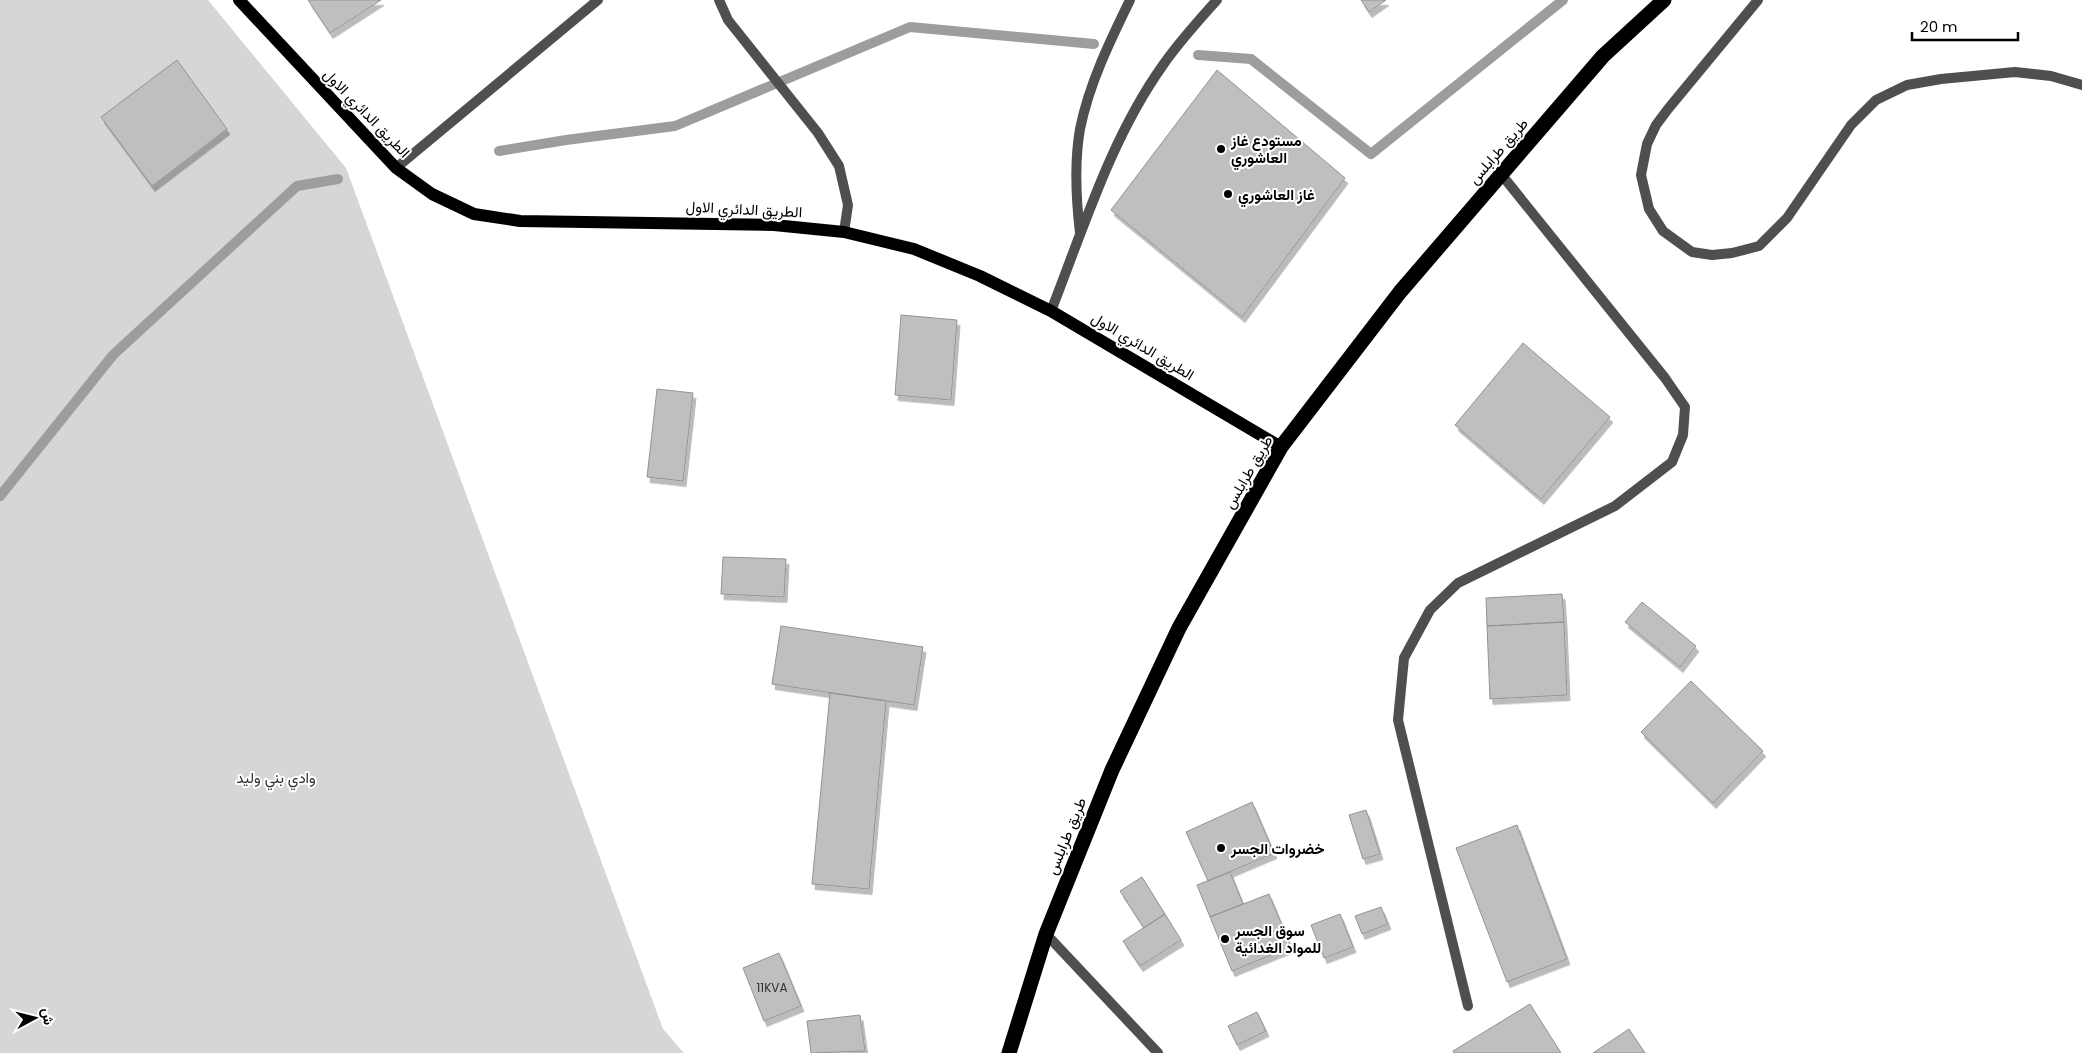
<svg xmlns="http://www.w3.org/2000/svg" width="2082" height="1053" font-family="Poppins,Vazirmatn,sans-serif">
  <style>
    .green { fill: #d6d6d6 }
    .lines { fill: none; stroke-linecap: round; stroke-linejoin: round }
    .stream { stroke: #9d9d9d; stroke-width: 10 }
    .building { fill: #bfbfbf; stroke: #939393; filter: url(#shadow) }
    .street { stroke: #4f4f4f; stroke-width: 10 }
    .primary { stroke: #000; stroke-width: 12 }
    .highway { stroke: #000; stroke-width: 15 }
    .poi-dot { fill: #000; stroke: #fff; stroke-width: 2 }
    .labels { text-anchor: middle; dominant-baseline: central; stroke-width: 4; stroke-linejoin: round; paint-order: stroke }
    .number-label { font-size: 12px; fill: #303030 }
    .street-label { font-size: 15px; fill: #000; stroke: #fff }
    .poi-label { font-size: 15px; font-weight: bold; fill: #000; stroke: #fff; text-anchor: start }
    .park-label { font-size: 15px; fill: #2d2d2d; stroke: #fff }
  </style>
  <defs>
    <filter id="shadow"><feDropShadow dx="3" dy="5.5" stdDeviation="0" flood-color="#0004"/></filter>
  </defs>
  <rect width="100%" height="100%" fill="#fff"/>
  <path class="green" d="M0,0H208L346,168L663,1029L684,1053H0Z"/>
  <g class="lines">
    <path class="stream" d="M1198,55L1251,59L1371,154L1563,0
      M499,151L566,140L675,126L910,27L1094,44
      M0,496L113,355L297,186L338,179"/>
  </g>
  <path class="building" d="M308,0H381L330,33Z
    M1361,0H1386L1369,12Z
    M177,60L227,129L152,186L101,117Z
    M1217,70L1345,178L1242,317L1111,210Z
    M901,315L957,320L951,400L895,395Z
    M1523,343L1610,417L1541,499L1455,425Z
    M657,389L693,393L683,481L647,477Z
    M723,557L786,559L784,597L721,594Z
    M1562,594L1564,622L1487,626L1486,598Z
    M1642,602L1696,646L1680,667L1625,622Z
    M1564,622L1567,695L1490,699L1487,626Z
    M781,626L923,647L914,705L772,684Z
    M1691,681L1763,751L1713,803L1641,732Z
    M830,693L886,701L869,889L812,884Z
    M1252,802L1274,853L1208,881L1186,832Z
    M1366,810L1380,854L1363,859L1349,815Z
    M1517,825L1567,959L1507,982L1456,848Z
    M1230,872L1243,904L1210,917L1197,885Z
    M1142,877L1165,914L1144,928L1120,891Z
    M1269,894L1291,947L1232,971L1210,917Z
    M1381,907L1388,924L1362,934L1355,916Z
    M1165,914L1181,940L1140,966L1123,941Z
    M1340,914L1353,947L1324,958L1311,925Z
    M779,953L801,1006L764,1021L743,968Z
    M1530,1004L1561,1053H1454L1453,1051Z
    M1257,1012L1266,1031L1237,1045L1228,1026Z
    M860,1015L865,1051L811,1053L807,1021Z
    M1629,1029L1645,1053H1593Z"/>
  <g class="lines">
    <path class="street" d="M719,0L728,20L818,133L839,166L848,205L844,232
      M1758,0L1668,109L1656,125L1647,144L1641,175L1649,209L1663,231L1692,252L1712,255L1732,253L1759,246L1787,218L1851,125L1876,100L1907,85L1941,79L2015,72L2051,76L2082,85
      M396,168L598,0
      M1080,233C1076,199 1074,163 1080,129C1089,84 1110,41 1130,0
      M1051,311C1084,227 1111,138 1163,65C1179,42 1198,21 1217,0
      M1046,934L1158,1053
      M1468,1006L1398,720L1404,658L1430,610L1458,583L1615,506L1672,462L1683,435L1685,407L1665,378L1501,174"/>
    <path class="primary" d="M239,0L396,168L432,194L474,214L520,221L774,225L844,232L914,249L980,276L1051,311L1281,447"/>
    <path class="highway" d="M1009,1053L1046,934L1112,770L1179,628L1281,447L1400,292L1603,56L1664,0"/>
  </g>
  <g class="poi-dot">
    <circle cx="1221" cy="149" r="5"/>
    <circle cx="1228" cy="194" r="5"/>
    <circle cx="1221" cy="848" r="5"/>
    <circle cx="1225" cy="939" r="5"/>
  </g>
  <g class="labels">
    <g class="number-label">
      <text x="772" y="987">11KVA</text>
    </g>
    <g class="street-label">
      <text transform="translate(367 113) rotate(46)">الطريق الدائري الاول</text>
      <text transform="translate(1498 151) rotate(-49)">طريق طرابلس</text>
      <text transform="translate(744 209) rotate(3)">الطريق الدائري الاول</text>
      <text transform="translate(1143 346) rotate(31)">الطريق الدائري الاول</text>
      <text transform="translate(1248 472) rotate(-60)">طريق طرابلس</text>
      <text transform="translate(1066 836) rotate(-68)">طريق طرابلس</text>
    </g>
    <g class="poi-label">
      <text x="1231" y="140">مستودع غاز<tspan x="1231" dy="17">العاشوري</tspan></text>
      <text x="1238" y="194">غاز العاشوري</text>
      <text x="1231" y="848">خضروات الجسر</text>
      <text x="1235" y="930">سوق الجسر<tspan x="1235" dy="17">للمواد الغدائية</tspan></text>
    </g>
    <g class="park-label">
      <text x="276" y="777">وادي بني وليد</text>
    </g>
  </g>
  <g transform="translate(35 1018) rotate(83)" stroke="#ffffff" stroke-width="4" paint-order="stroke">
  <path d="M0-4L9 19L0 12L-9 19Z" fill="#000000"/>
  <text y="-8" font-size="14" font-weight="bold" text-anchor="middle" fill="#000000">ش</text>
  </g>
  <path d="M1912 32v8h106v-8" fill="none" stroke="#000000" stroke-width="2.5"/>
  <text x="1920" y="32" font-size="15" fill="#000000" stroke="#ffffff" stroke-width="4" paint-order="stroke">20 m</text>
</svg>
